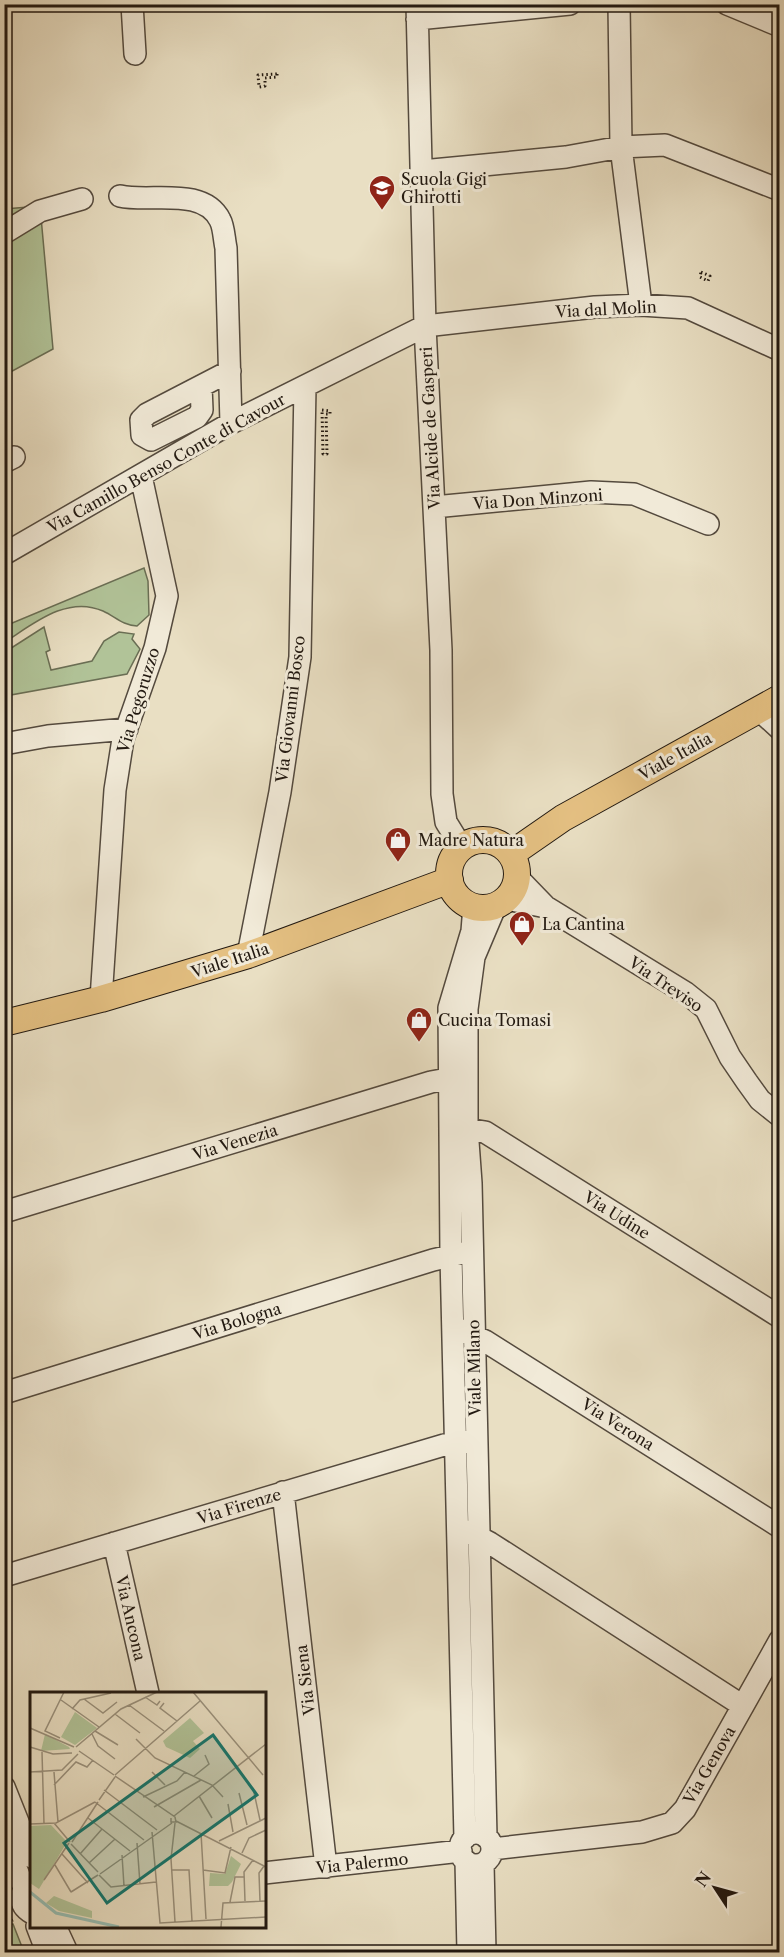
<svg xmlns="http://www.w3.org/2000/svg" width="784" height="1957" font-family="'Libre Caslon Text',serif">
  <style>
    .green { fill: #b1c398; stroke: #6a6e54; stroke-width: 1.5 }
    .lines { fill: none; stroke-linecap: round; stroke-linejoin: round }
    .minor-casing { stroke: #544a3e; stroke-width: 24 }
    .major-casing { stroke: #221911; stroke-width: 28 }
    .path { stroke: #221911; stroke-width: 3; stroke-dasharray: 1.5 3; stroke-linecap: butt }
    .minor { stroke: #f1ead8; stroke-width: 21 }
    .major { stroke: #e4c082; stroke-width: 26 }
    .labels { text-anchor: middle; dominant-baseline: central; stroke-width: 6; stroke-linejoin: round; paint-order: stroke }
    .poi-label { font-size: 16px; fill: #221911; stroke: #f1ead8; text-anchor: start }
    .street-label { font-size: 16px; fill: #221911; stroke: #f1ead8 }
    .inset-river { fill: none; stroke: #97bdb2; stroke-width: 3 }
    .inset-road { fill: none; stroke: #99907c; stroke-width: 1.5 }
    .view { fill: #0f766e; fill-opacity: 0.15; stroke: #0f766e; stroke-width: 3 }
    .inset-edge { fill: none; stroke: #221911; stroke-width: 3 }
  </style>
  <rect width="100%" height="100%" fill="#e9dfc3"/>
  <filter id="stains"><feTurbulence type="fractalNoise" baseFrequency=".00333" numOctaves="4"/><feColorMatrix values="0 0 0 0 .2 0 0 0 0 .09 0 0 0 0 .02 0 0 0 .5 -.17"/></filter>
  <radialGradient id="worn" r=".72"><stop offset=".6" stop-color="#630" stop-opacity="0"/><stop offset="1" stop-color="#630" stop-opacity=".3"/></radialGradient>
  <path class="green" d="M40,206L53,349L5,375V209Z
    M144,568L148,581L149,615L137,626C122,625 116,617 103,611C67,595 33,624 5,642V626Z
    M44,627L50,650L46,652L51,670L92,661L104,641L119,632L134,634L132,639L140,649L127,674L5,696V652Z
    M13,1924L24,1952H5V1925Z"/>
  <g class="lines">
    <g class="minor-casing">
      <path id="minor" d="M132,4L135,54
        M417,4L425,326L441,650L442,794L446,822L462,848
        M619,4L621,147L641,305
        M727,4L780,26
        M417,19L570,4
        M422,171L566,157L621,147L665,145L780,190
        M120,196C150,203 203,186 220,220C224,227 224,239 226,248L231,423
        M4,233L40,211L82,199
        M201,386L202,410L197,417L151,440L142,435L141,420L147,414L230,371
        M4,462L14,457
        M434,507L591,492L634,494L708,524
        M4,554L231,423L425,326L595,307L641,305L688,308L780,350
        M758,709L780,729
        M4,744L48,736L127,729
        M517,877L546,907L686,993L706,1009L730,1057L747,1082L760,1100L780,1116
        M506,899L546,907
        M248,955L280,792L300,657L305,387
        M101,999L115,790L123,739L155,648L167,596L141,476
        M454,1127L485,1132L780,1317
        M4,1212L431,1082L464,1076
        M461,1330L485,1341L780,1527
        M4,1393L433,1260L463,1253
        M283,1492L326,1867
        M467,1531L490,1543L743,1706
        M114,1543L148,1693
        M4,1576L444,1445L470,1441
        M4,1787L32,1857
        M460 1849a16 16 0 1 1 32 0a16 16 0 1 1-32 0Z
        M486,1837L471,1183L467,1128V1009L474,957L496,905
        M4,1838L24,1888
        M465,1838L451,1256L449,1008L472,931L474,906
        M492,1849L642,1832L672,1823L685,1809L780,1640
        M466,1861L468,1952
        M483,1864L485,1952
        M264,1873L461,1851
        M32,1883C18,1891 18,1905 32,1913
        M37,1926L47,1952
        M55,1926L67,1952"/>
    </g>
    <g class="major-casing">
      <path id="major" d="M449 874a34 34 0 1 1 68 0a34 34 0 1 1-68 0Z
        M511,854L563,818L780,698
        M4,1023L101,999L248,955L450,880"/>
    </g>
    <path class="path" d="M277,74V77L265,78V86L259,87L258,75Z
      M701,272L710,276L708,281L700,277Z
      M322,410L330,411V414H326L327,454H323Z
      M474,830L481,834L499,836
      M4,1762L8,1771
      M4,1924L13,1920"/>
    <use href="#minor" class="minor"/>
    <use href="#major" class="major"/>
  </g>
  <defs>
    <g id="school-pin" transform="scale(1.35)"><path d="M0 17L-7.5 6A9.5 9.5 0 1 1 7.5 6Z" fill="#8f2418" stroke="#f1ead8"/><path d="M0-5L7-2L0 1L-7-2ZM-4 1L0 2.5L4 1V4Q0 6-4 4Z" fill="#fff"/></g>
    <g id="shop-pin" transform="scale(1.35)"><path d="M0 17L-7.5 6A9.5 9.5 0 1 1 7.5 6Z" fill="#8f2418" stroke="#f1ead8"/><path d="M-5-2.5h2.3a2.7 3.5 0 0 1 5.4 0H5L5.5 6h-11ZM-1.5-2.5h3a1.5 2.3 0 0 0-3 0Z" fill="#fff"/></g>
  </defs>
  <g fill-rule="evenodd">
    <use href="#school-pin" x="382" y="188"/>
    <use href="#shop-pin" x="398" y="840"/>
    <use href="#shop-pin" x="522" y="924"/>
    <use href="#shop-pin" x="419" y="1020"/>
  </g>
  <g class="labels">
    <g class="poi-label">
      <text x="401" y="179">Scuola Gigi<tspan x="401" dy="18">Ghirotti</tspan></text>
      <text x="418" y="840">Madre Natura</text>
      <text x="542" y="924">La Cantina</text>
      <text x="438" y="1020">Cucina Tomasi</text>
    </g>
    <g class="street-label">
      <text transform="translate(606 309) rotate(-3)">Via dal Molin</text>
      <text transform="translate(430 428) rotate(-93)">Via Alcide de Gasperi</text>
      <text transform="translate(166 463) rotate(-29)">Via Camillo Benso Conte di Cavour</text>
      <text transform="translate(538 499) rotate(-4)">Via Don Minzoni</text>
      <text transform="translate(138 700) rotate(-73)">Via Pegoruzzo</text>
      <text transform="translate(290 709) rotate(-83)">Via Giovanni Bosco</text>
      <text transform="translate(675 756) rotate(-29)">Viale Italia</text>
      <text transform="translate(230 960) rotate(-18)">Viale Italia</text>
      <text transform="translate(666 984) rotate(34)">Via Treviso</text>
      <text transform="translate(235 1142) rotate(-17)">Via Venezia</text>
      <text transform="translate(617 1215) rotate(32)">Via Udine</text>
      <text transform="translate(237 1321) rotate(-17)">Via Bologna</text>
      <text transform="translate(474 1368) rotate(-91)">Viale Milano</text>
      <text transform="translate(618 1424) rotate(32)">Via Verona</text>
      <text transform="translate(239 1506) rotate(-17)">Via Firenze</text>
      <text transform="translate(131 1618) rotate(77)">Via Ancona</text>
      <text transform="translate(305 1680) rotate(-97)">Via Siena</text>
      <text transform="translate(709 1765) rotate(-60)">Via Genova</text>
      <text transform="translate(362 1863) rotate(-6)">Via Palermo</text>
    </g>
  </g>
  <g transform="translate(30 1692)">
    <rect width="236" height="236" fill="#e9dfc3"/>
    <path d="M45,20L67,36L45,53L31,45ZM160,26L174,41L163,49L170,57L160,66L136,55L133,49ZM15,42L39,55L40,57L11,59ZM21,133L37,150L9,197L0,191V134ZM201,164L211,172L202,190L198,194H179L180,181L195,182ZM24,204L62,219V226L29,219L16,211Z" fill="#b1c398"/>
    <path class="inset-river" d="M0,200L26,221L89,235"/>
    <path class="inset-road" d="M163,0L233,83M115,5L127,13L130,9M54,7L73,21L87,10M31,8L69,35M134,11L130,16L147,29M99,13L134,39M42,17L50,8L81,1M85,22L110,41M0,36L44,55M65,39L88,53M62,42L68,54L85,67M30,46L15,39L34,0M106,47L125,66L182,93L193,105M0,55L23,62L42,61M46,55L91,17L127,0M49,59L84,83M12,60L14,132M0,80L32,78L48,62M24,80L28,130M122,80L135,93M85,83L170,9M85,84L145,125L146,130H141V126M164,84L179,72L175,63M24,93L46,70L57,75L63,68M223,96L230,128M74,98L127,138M209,101L217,133M169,104L182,126M113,105L147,89L155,80M69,108L85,85M65,110L114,148M198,112L203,140M124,115L171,88M144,124L236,52M58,126L100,159M146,129L236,175M24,131L40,150M145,131L141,167L145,230M0,132L26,131L65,110M122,140L130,231L236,225M171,141L176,227M189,149L236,126M42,150L68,110M107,151L110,192M41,152L68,180M212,161L219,146L236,138M32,162L58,191M50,162L72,137M92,163L94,194M59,171L85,147M25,173L41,200M142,178H159L162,229M173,178L195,181L201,155M70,182L142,131M69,183L81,195L126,190M14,188L39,151M41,200L68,183M215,209L214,180L223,168M230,209L229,181L234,174M200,210L205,185H214M191,235L193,211L236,209"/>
    <path class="view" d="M183,43L227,103L77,211L34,151Z"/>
    <rect width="236" height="236" class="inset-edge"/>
  </g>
  <rect width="784" height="1957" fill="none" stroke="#e9dfc3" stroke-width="24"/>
  <rect x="6" y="6" width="772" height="1945" fill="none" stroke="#221911" stroke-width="3"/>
  <rect x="12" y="12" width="760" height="1933" fill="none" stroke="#221911" stroke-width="1.5"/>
  <g transform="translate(715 1888) rotate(306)" stroke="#f1ead8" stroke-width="4.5" paint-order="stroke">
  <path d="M0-4.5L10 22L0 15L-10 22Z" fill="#221911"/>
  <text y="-9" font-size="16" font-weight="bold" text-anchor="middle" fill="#221911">N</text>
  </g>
  <rect width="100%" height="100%" filter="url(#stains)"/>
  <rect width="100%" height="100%" fill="url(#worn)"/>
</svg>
